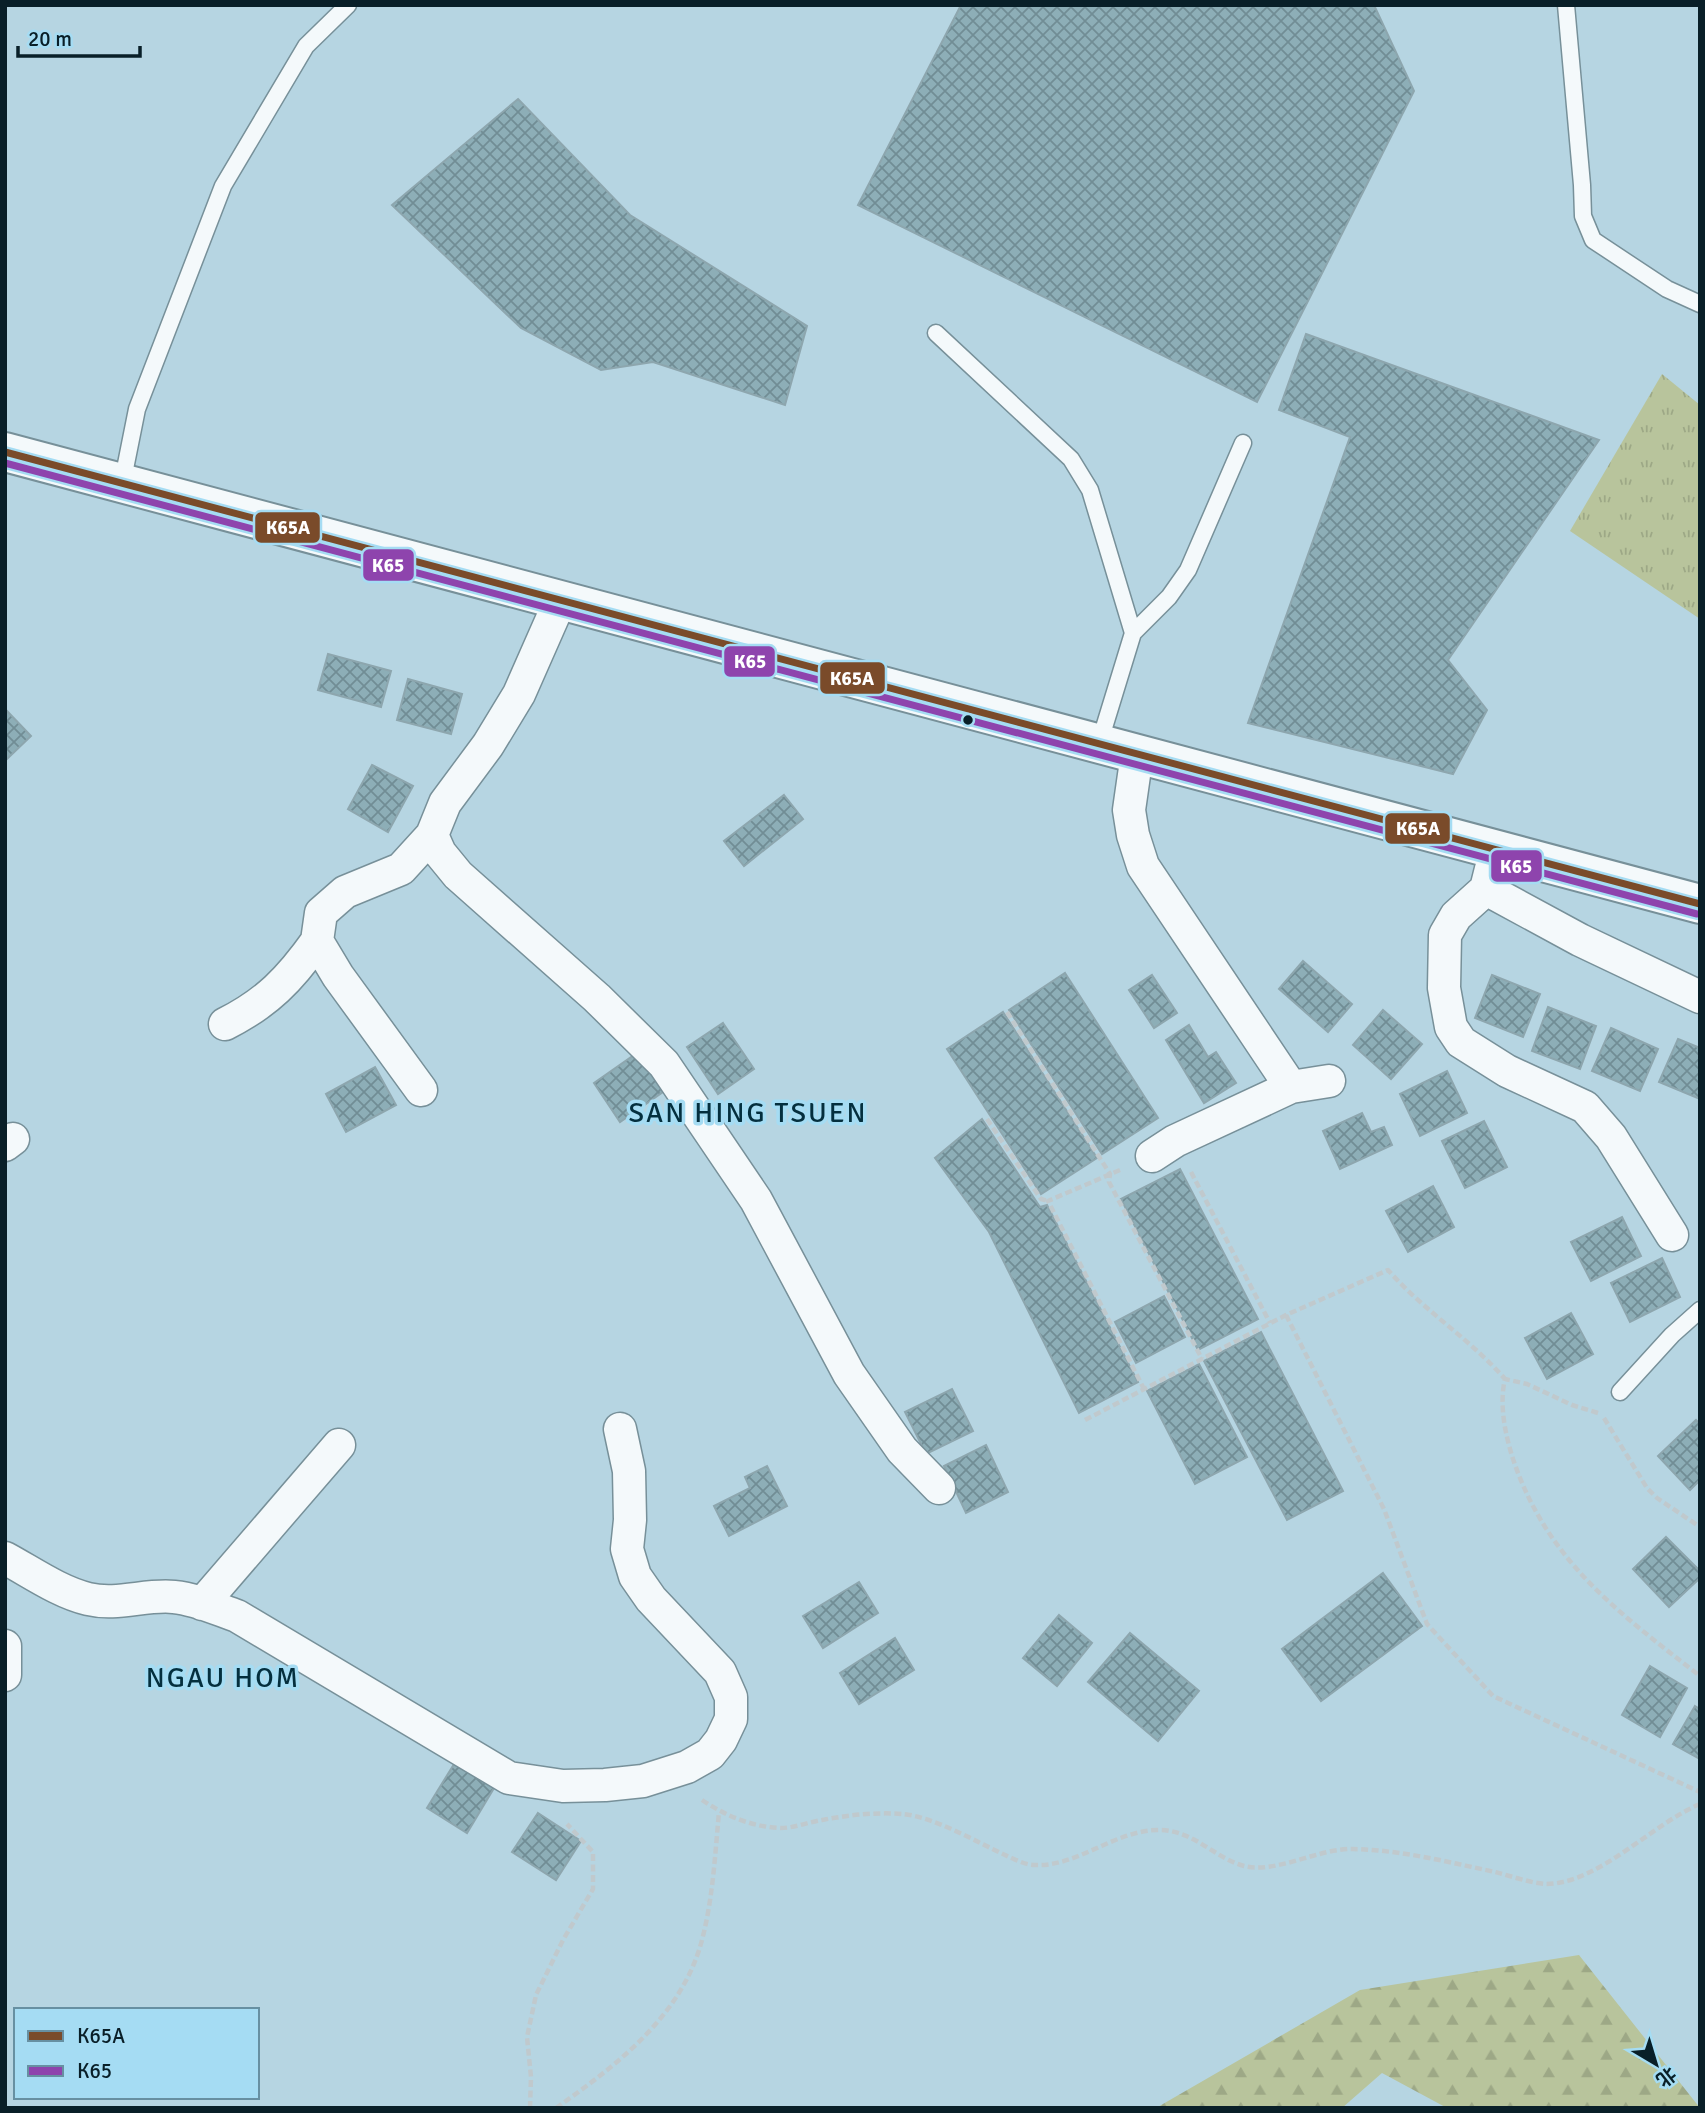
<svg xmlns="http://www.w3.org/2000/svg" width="1705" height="2113" font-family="Signika,'Noto Sans SC',sans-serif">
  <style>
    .grass { fill: url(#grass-tufts) }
    .forest { fill: url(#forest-firs) }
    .building { fill: url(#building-cross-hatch); stroke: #8da6ae; stroke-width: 2 }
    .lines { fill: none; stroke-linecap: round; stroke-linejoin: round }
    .service-casing { stroke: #779099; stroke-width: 19 }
    .minor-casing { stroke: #779099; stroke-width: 35 }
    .tertiary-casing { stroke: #779099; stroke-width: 42 }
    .path { stroke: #c0c9cd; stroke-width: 4.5; stroke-dasharray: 7 3.5; stroke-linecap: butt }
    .service { stroke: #f4f9fb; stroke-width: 16 }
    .minor { stroke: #f4f9fb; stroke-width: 32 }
    .tertiary { stroke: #f4f9fb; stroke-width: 38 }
    .bus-1-casing { stroke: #a5dcf3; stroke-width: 12 }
    .bus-2-casing { stroke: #a5dcf3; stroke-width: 12 }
    .bus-1 { stroke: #7a4b2a; stroke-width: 7 }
    .bus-2 { stroke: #8e44ad; stroke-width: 7 }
    .bus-dot { fill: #091f28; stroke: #a5dcf3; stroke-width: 2.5 }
    .labels { text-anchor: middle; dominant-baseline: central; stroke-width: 7; stroke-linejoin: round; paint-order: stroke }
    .quarter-label { font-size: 28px; letter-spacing: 2px; fill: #042f3e; stroke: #a5dcf3 }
    .line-badge { stroke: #a5dcf3; stroke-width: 2.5 }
    .badge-label { font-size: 19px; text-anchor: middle; font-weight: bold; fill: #fff }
  </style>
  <defs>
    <pattern id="grass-tufts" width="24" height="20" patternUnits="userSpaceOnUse" patternTransform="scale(1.75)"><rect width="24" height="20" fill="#b8c49c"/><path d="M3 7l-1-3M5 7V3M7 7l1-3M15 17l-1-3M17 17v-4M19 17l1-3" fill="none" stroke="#9da886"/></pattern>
    <pattern id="forest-firs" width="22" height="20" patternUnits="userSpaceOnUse" patternTransform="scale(1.75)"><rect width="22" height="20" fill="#b8c49c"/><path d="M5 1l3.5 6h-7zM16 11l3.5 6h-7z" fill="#9da886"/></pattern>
    <pattern id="building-cross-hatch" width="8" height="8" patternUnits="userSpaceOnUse" patternTransform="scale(1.75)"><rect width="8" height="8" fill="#8daeb7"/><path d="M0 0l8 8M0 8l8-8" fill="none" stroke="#718d95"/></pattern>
  </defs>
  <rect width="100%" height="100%" fill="#b6d5e2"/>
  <path class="grass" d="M1662,374L1700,405V619L1570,531Z"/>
  <path class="forest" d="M1579,1955L1700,2108H1447L1382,2073L1342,2108H1156L1360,1990Z"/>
  <path class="building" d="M961,5H1374L1414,91L1257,402L858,205Z
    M518,99L630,215L807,326L785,405L653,362L601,370L521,328L392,205Z
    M1306,334L1599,440L1448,660L1487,710L1453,774L1248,723L1350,437L1279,410Z
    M328,654L391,671L381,707L318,690Z
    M408,679L462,694L451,734L397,720Z
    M7,711L31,736L5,761V713Z
    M372,765L413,786L388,832L348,809Z
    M784,795L803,819L744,866L724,841Z
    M1303,961L1352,1004L1328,1032L1279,989Z
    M1065,973L1158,1118L1102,1154L1009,1010Z
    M1152,975L1177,1013L1154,1028L1129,990Z
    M1492,975L1540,994L1523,1037L1475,1018Z
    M1548,1007L1596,1026L1580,1069L1532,1051Z
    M1383,1010L1422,1044L1391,1079L1353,1045Z
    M1003,1012L1097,1158L1041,1194L947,1049Z
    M723,1023L754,1069L718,1094L687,1047Z
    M1189,1025L1208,1057L1216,1052L1236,1083L1204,1103L1166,1040Z
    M1611,1028L1658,1049L1640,1091L1592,1071Z
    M1678,1039L1700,1048V1099L1659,1082Z
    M637,1053L663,1092L620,1122L594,1083Z
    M375,1067L396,1105L346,1132L326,1094Z
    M1447,1071L1467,1113L1420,1136L1400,1094Z
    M1362,1113L1371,1132L1384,1127L1392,1145L1340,1169L1323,1131Z
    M982,1119L1040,1207L1047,1205L1138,1382L1079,1413L989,1232L935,1158Z
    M1484,1121L1507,1167L1465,1188L1442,1141Z
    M1180,1169L1258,1319L1198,1350L1121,1199Z
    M1433,1186L1454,1227L1408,1252L1386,1211Z
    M1622,1217L1641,1256L1591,1281L1571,1242Z
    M1662,1258L1680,1297L1630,1322L1611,1283Z
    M1164,1296L1185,1337L1136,1363L1115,1322Z
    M1571,1313L1593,1354L1547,1379L1525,1338Z
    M1261,1332L1343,1491L1287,1520L1204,1361Z
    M1199,1364L1247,1457L1195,1484L1147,1391Z
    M952,1389L973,1431L926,1454L905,1412Z
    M1696,1420L1700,1424V1480L1690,1490L1658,1456Z
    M986,1445L1008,1492L966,1513L944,1466Z
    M767,1466L787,1506L729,1536L714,1506L750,1488L745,1477Z
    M1666,1537L1700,1571V1578L1669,1607L1633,1569Z
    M1383,1573L1422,1626L1321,1701L1282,1649Z
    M859,1582L878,1613L823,1648L803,1616Z
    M1059,1615L1092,1643L1057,1686L1023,1658Z
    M1130,1633L1199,1691L1158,1741L1088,1682Z
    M895,1638L914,1670L859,1704L840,1673Z
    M1650,1666L1687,1688L1660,1737L1622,1715Z
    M1695,1706L1700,1709V1759L1673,1744Z
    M454,1764L494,1788L467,1833L427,1808Z
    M538,1813L581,1841L556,1880L512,1852Z"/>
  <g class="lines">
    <g class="service-casing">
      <path id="service" d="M1566,5L1582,185L1583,216L1593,240L1667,289L1700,304
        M936,333L1071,459L1090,490L1133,633
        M122,484L137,409L223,186L306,46L348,5
        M1099,744L1133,633L1169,597L1188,570L1243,443
        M1620,1392L1672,1335L1700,1310"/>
    </g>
    <g class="minor-casing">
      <path id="minor" d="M560,601L519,694L488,745L445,803L432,835L440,853L458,875L597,998L664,1064L756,1200L849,1374L902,1450L939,1488
        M1137,754L1129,810L1133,835L1143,866L1291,1087L1175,1141L1152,1156
        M1491,869L1486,889L1580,940L1700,997
        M1486,889L1456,916L1445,935L1444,988L1451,1027L1461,1042L1507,1071L1585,1107L1611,1137L1672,1235
        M225,1024C267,1003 290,979 317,941
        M1291,1087L1329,1081
        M421,1090L338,976L317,941L321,913L345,892L401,869L432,835
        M5,1145L13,1139
        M5,1558C31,1572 59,1592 88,1599C117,1606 146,1594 174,1597C196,1599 217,1609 237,1616L509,1778L563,1786L605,1785L643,1781L687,1767L710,1754L721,1740L731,1719V1697L720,1672L651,1599L635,1576L627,1549L630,1520L629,1471L620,1429
        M202,1604L339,1445
        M5,1646V1675"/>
    </g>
    <g class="tertiary-casing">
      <path id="tertiary" d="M5,452L1700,904"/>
    </g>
    <path class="path" d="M1007,1012L1110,1174L1109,1182L1202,1359
      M987,1119L1041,1199L1048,1201
      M1120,1170L1048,1201L1144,1389
      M1191,1172L1270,1323
      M1286,1315L1384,1509L1427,1624L1493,1696L1700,1792
      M1598,1413L1572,1405L1527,1384L1505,1379C1499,1404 1505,1434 1513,1459C1547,1561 1619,1613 1700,1676
      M1604,1418L1647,1488L1657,1498L1700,1527
      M1085,1420L1286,1315L1388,1270C1424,1311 1469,1338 1505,1379
      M702,1800C726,1816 752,1827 781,1828C794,1828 809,1822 822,1820C848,1815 876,1812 902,1814C932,1816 977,1842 1005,1855C1014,1859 1025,1865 1035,1865C1077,1867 1114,1831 1157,1830C1193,1829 1214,1858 1244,1866C1276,1874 1319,1848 1353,1849C1401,1850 1448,1862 1495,1872C1511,1876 1530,1883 1546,1884C1598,1884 1652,1824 1700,1804
      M530,2108L531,2077L527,2037L536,1995L563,1940L593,1889V1852L567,1824
      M556,2108C617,2065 682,2016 702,1940C713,1898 715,1855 719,1812"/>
    <use href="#service" class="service"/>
    <use href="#minor" class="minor"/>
    <use href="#tertiary" class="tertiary"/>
    <g class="bus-1-casing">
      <path id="bus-1" d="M5,452L1700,904"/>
    </g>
    <g class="bus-2-casing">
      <path id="bus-2" d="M5,463L1697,914"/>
    </g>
    <use href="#bus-1" class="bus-1"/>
    <use href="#bus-2" class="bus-2"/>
  </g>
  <circle class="bus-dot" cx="968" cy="720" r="6"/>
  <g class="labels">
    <g class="quarter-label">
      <text x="748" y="1113">SAN HING TSUEN</text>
      <text x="223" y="1678">NGAU HOM</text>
    </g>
  </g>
  <g class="line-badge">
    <rect x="254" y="511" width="67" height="33" rx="7" fill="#7a4b2a"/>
    <rect x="362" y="548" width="53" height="34" rx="7" fill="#8e44ad"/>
    <rect x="723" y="645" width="53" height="33" rx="7" fill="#8e44ad"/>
    <rect x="819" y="661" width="67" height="34" rx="7" fill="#7a4b2a"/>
    <rect x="1384" y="812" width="67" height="33" rx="7" fill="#7a4b2a"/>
    <rect x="1490" y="849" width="53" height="34" rx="7" fill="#8e44ad"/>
  </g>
  <g class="badge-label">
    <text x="288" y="534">K65A</text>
    <text x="388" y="572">K65</text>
    <text x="750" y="668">K65</text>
    <text x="852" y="685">K65A</text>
    <text x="1418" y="835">K65A</text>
    <text x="1516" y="873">K65</text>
  </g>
  <rect width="1705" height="2113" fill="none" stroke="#091f28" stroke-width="14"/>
  <rect x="14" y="2008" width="245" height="91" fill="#a5dcf3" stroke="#6790a2" stroke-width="2"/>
  <rect x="28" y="2031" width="35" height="10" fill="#7a4b2a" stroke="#6790a2" stroke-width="2"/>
  <text x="77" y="2043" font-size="21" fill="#091f28">K65A</text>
  <rect x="28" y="2066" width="35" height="10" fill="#8e44ad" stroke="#6790a2" stroke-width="2"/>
  <text x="77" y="2078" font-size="21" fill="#091f28">K65</text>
  <g transform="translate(1656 2064) rotate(142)" stroke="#a5dcf3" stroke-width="5" paint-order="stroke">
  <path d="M0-5L12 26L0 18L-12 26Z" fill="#091f28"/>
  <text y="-10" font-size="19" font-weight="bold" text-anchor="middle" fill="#091f28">北</text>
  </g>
  <path d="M18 46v10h122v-10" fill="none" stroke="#091f28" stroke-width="3.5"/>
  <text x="28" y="46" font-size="21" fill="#091f28" stroke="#a5dcf3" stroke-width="5" paint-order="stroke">20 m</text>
</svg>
